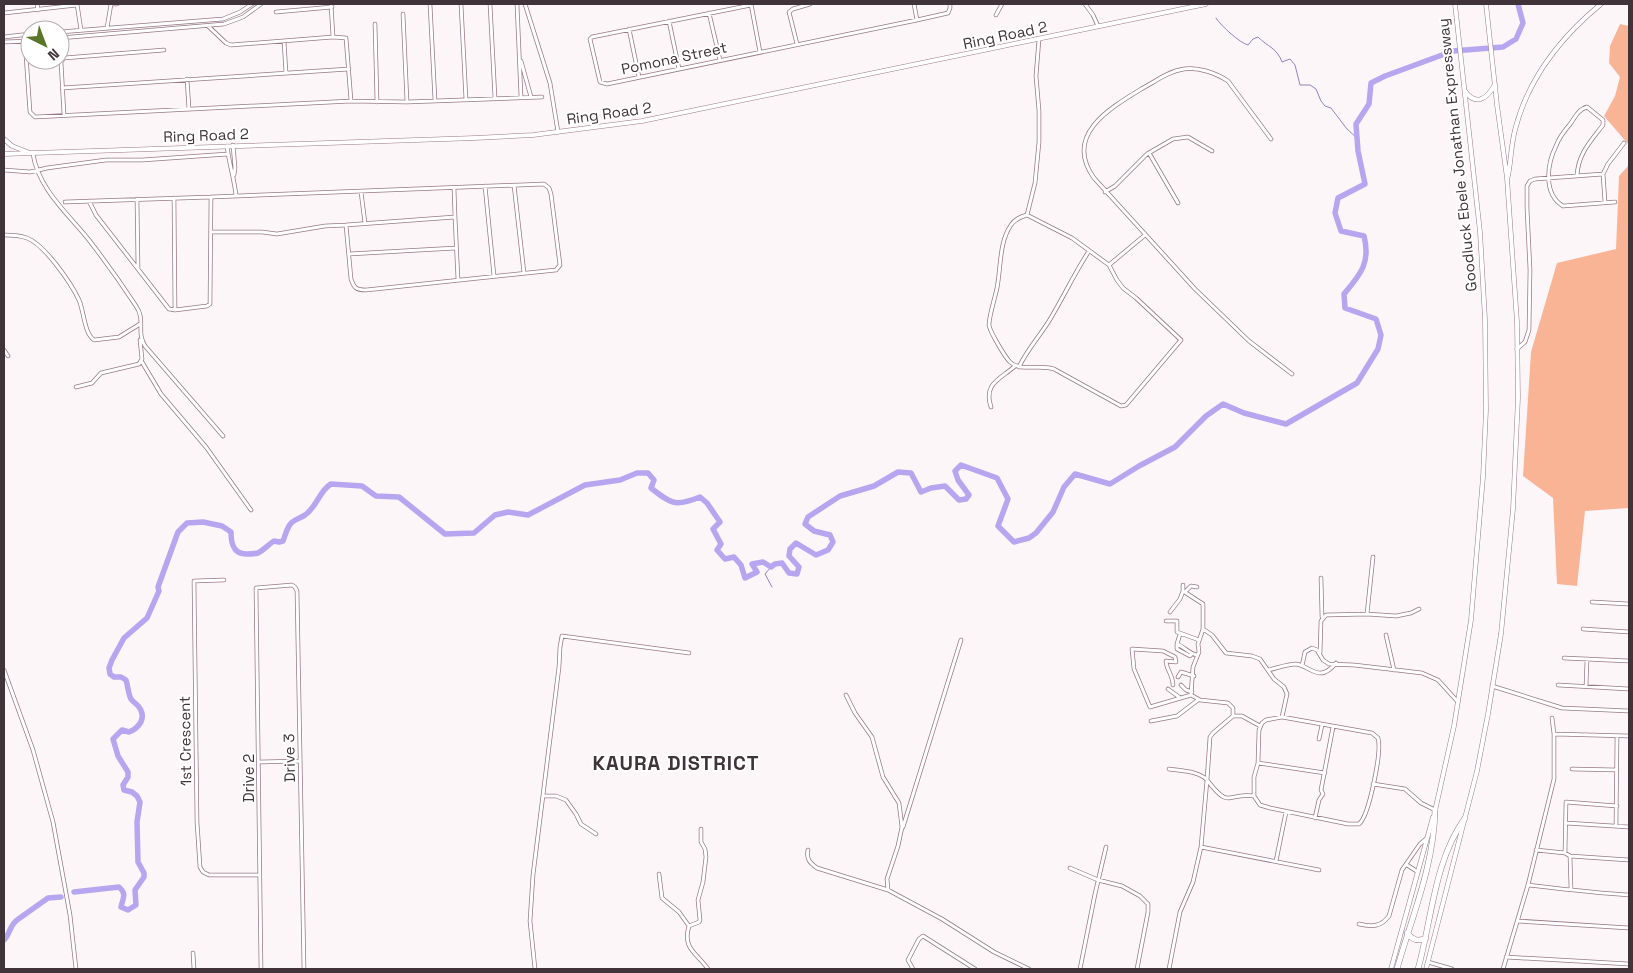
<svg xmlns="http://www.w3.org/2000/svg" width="1633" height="973" font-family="'Space Grotesk',sans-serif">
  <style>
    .green { fill: #f9b496 }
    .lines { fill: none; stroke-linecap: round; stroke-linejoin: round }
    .stream { stroke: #9284b8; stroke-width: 1 }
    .river { stroke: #b5a6ef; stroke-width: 5.5 }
    .minor-casing { stroke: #977886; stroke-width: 4.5 }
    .major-casing { stroke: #977886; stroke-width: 5 }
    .highway-casing { stroke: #977886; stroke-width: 6 }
    .minor { stroke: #fff; stroke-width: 3 }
    .major { stroke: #fff; stroke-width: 4 }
    .highway { stroke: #fff; stroke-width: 5 }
    .labels { text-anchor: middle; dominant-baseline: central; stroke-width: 4; stroke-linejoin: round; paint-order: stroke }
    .street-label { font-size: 15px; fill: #403339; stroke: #fff }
    .district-label { font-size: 20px; font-weight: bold; letter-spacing: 1px; fill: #403339; stroke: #fff }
  </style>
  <rect width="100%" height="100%" fill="#fdf6f9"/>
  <path class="green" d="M1620,24L1629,26V145L1604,116L1615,96L1620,77L1609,63L1610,46Z
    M1629,165V508L1585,511L1577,586L1557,584L1553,498L1523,476L1531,352L1557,263L1616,249L1619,176Z"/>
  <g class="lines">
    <path class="stream" d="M1216,18C1221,26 1240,43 1248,45L1253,39L1258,37C1268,47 1277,48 1282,62L1290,59L1295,65L1300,85H1310L1316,89L1321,101L1325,106L1331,108L1347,129L1357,138
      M771,567L765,574L772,587"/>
    <path class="river" d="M74,892L119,887C127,894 123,898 121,907L128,910L136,905L135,890L144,877V873L138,862L137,822L140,802L137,796L132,792L124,790L123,785L128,777V772L118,756L113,739L122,730L129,732C139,728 147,718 139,707C137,704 133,702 131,699C128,693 128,686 126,680L121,677H114L110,674L109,668L112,660L124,638L147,618L159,591L158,587L178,532L187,523L203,522L222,526L231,532C231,543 233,554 246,554C250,554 254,554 258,553C264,550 269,544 274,541L279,542L283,541C285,536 286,531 289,526C293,519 300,519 305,515C317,507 319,491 331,484L362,486L376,496L399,497L445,534L474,533L495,515L508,512L528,515L585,485L620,480L637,473H648L654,480L651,488C671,504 675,507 700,497L707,503L720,522L713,529L721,544L717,550L725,559L734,557L741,565L745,578L757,572L752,564L763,562L771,567L775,564L782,563L789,573L797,574L799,567L789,556L790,549L796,543L816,555L828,550L833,542L830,535L814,531L805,524L808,517L840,496L874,486L898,472L911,473L921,492L931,488L945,486L959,500L966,499L969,495L958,480L955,471L961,465L997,478L1008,499L998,526L1014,542L1029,538L1036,533L1053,512L1064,487L1075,474L1110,484L1139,466L1175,447L1206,416L1223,404L1244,413L1286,424L1357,383L1378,349L1381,335L1376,319L1345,308L1344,294C1360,275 1371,263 1364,236L1341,231L1335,213L1338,198L1365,184L1358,151L1356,124L1369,104L1371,83L1385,76L1453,51L1503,47L1516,39L1523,23L1518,4
      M4,940C10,934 10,925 17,920L48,898L61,897"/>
    <g class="minor-casing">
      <path id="minor" d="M37,4L38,10
        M77,4L81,30
        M112,4H117
        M331,4L333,37
        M430,4L435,101
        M461,4L466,100
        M490,4L495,98
        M517,4L521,97
        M525,4L550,83L558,132
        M751,4L760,52
        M914,4L917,20
        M1085,4L1093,15L1098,26
        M751,5L592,37L590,39L600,82L607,84L917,20L948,13L950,8V4
        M276,12L332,7
        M4,13L77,5
        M709,13L720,60
        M403,14L407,102
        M996,15L1002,4
        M669,21L679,69
        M375,24L377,102
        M208,26L226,43L231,45L333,37L346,38L351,101
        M107,28L111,4
        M629,29L639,77
        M60,32L223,19L240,12L252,4
        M4,37L30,34
        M60,38L224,24L243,17L261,4
        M25,41L30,112L35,117L351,101L407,102L542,97
        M284,41L286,73
        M4,42L30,41
        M797,44L789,12L793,9L810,4
        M521,61L531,97
        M187,79L189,109
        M62,88L349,69
        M64,115L61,62L64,58L164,50
        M1271,139L1228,81C1216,73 1199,67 1184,69C1169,71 1156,81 1143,88C1110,108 1063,135 1094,178L1195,289L1249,341L1292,374
        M233,145L235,168L234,175
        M227,146C229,163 234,178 236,195
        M1149,153L1178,203
        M33,154C38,188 68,214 89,240C106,262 121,283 136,306C146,320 136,332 145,346L223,436
        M4,170L30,172L47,168L106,160H142L228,154
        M1577,176C1578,154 1590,142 1603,125V120L1587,107C1579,109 1575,117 1571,123C1565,130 1559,137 1556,146C1547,164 1543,194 1563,206L1615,202
        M514,185L524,273
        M485,186L494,276
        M361,192L365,223
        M1105,192L1115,186L1147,154L1173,139L1188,137L1212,151
        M174,198L175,310
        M137,199L138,269
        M65,202L211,197L210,304L207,306L175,310L169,309L96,215L89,201
        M1605,202L1603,174L1608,164L1624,143
        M1027,215L1072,238L1109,265L1117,280L1123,288L1136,298L1181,340L1126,405L1121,406L1054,369C1041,364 1020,372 1010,362C1005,357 990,332 989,325C989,316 995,298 997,288C1001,268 999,242 1011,225C1015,219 1020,217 1027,215Z
        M1027,215L1035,183L1039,142V111L1036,76L1039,39
        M455,217L458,280
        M346,225L455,217L454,188
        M211,232H262L277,234L325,226L346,225L351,279C354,288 356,290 366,290L556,270L560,265L551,194L549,188L544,184L211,197
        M4,235C12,235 19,235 27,238C45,245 71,283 79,300C84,311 84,333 94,340L119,337L140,324
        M349,254L456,248
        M1109,265L1145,235
        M1517,349L1525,342L1529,330L1530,270L1527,208V186L1530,181L1535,179L1603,174
        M4,350L8,356
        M142,362L161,394L206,447L251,510
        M1019,367C1027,350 1039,337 1049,321C1063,298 1074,274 1089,251
        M76,387L92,383L101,373L139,364L142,359L140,340
        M991,407C983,383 1001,379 1015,366
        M1321,578L1322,617
        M224,580L194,581L197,822L200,867L203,872L209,875H259
        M1183,585V591
        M1185,592L1191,586L1197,587
        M1592,602L1629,604
        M1170,612L1180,599L1183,591L1203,604V629L1198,644L1199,652L1193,667L1191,695L1200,700L1228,703L1233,708V716L1213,733L1210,737L1207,780C1231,811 1226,792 1254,796L1260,805L1270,808L1348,824H1359C1369,816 1382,752 1378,738L1372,733L1282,717L1266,720L1262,723L1259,730L1258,763L1254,777V796
        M1367,614L1373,557
        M1166,621H1177V632L1199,640
        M1203,629L1212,635L1226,653L1252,656L1260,659L1274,679L1284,687L1287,694L1282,717
        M1583,629L1629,632
        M1180,634L1177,644C1185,647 1189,654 1197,655
        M1386,635L1394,670
        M1177,644V649L1190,656L1191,655
        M1320,653L1321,621L1326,615L1367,614L1396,616L1411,613L1419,609
        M1564,658L1629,661
        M1302,666L1305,652L1312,648L1317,650L1323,660L1329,664L1354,665L1422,673L1438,680L1458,702
        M4,670L33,750L53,822L70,915L76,969
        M1268,670C1277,668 1288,664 1296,664C1311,666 1319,684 1336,663
        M1178,677L1181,672L1194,676
        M1173,685C1173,675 1166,669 1166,661L1176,662L1175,657L1163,651L1132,649L1134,669L1150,707L1191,695
        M1181,685L1186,690L1192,692
        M1558,685L1629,689
        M1492,686L1562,708L1629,711
        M1586,687L1587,659
        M1168,689L1179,697
        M846,695L855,713L872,737L883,777L899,803L902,827L898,846L887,879L888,890
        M1233,716H1242L1260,726
        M1151,721L1177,716L1198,700
        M1554,734L1629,736
        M1319,739L1322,725
        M260,762L299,761
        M1258,763L1325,773
        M1572,769L1617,770
        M1373,784L1405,789L1421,803L1435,810
        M543,796H556L566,800L576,814L581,824L596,834
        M1315,818L1319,800L1323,794L1321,790L1333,727
        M1566,823L1629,827
        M1616,826L1617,736
        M903,827L961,640
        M701,829V842L705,849L706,857L703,882L698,900L700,920L699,922L689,926C682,949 697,953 708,969
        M1201,847L1319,870
        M808,850C806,859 810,863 817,868L888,890L942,919L994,952L1029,969
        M1536,850L1565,853L1570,856L1629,860
        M1565,853L1566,802L1617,806
        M1570,856L1571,889
        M1276,861L1286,812
        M1407,865L1418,872
        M1070,868L1098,880L1122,886L1140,896L1148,904V912L1137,969
        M659,874L662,898L679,912L689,926
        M1528,885C1562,889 1595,893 1629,895
        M1518,921L1629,928
        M1359,924C1372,927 1381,927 1389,916L1402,870L1420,844L1426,839
        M193,953L194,969
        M1506,957L1629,964
        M1428,962L1452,969
        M261,969C260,842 258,715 256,588L292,585L295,587L297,591L304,969
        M535,969L530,921L533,875L559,667L560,647L562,636L689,653
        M913,969L908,960L919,939L923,936L975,969
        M1080,969L1095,894L1106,847
        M1169,969L1180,912L1193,882L1201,847L1207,780C1199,771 1181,771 1169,769
        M1503,969L1528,885L1554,779V734L1552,718"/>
    </g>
    <g class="major-casing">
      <path id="major" d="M1465,91C1476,107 1488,98 1495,84
        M4,139L12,146L30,153
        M4,154L475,138L533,135L642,121L1206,4
        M1508,176C1511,161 1511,145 1515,130C1528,78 1561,37 1601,4
        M1435,811L1454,726L1471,620L1483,477L1486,410L1485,319L1480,232L1455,4
        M1391,969L1433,817
        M1426,969L1477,771L1488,714L1501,634L1513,509L1518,398L1517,322L1507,178L1497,105L1486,4"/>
    </g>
    <g class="highway-casing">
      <path id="highway" d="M1407,933C1413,940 1418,942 1426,938
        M1397,969C1412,916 1434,866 1435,810
        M1418,969C1432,919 1434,861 1465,818"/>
    </g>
    <use href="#minor" class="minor"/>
    <use href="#major" class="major"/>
    <use href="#highway" class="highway"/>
  </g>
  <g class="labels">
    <g class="street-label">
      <text transform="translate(1005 35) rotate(-12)">Ring Road 2</text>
      <text transform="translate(674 58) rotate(-12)">Pomona Street</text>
      <text transform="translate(609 113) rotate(-8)">Ring Road 2</text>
      <text transform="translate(206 135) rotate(-2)">Ring Road 2</text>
      <text transform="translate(1457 155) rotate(-96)">Goodluck Ebele Jonathan Expressway</text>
      <text transform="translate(185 741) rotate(-91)">1st Crescent</text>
      <text transform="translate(289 758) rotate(-91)">Drive 3</text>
      <text transform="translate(248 778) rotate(-90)">Drive 2</text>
    </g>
    <g class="district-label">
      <text x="676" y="763">KAURA DISTRICT</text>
    </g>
  </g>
  <rect width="1633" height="973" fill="none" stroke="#403339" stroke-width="10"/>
  <g transform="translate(45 45) rotate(138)"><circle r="24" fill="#ffffff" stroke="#b3adb0"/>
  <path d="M0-4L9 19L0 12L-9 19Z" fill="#59762b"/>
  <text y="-8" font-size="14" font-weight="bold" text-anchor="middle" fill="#403339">N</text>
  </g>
</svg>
